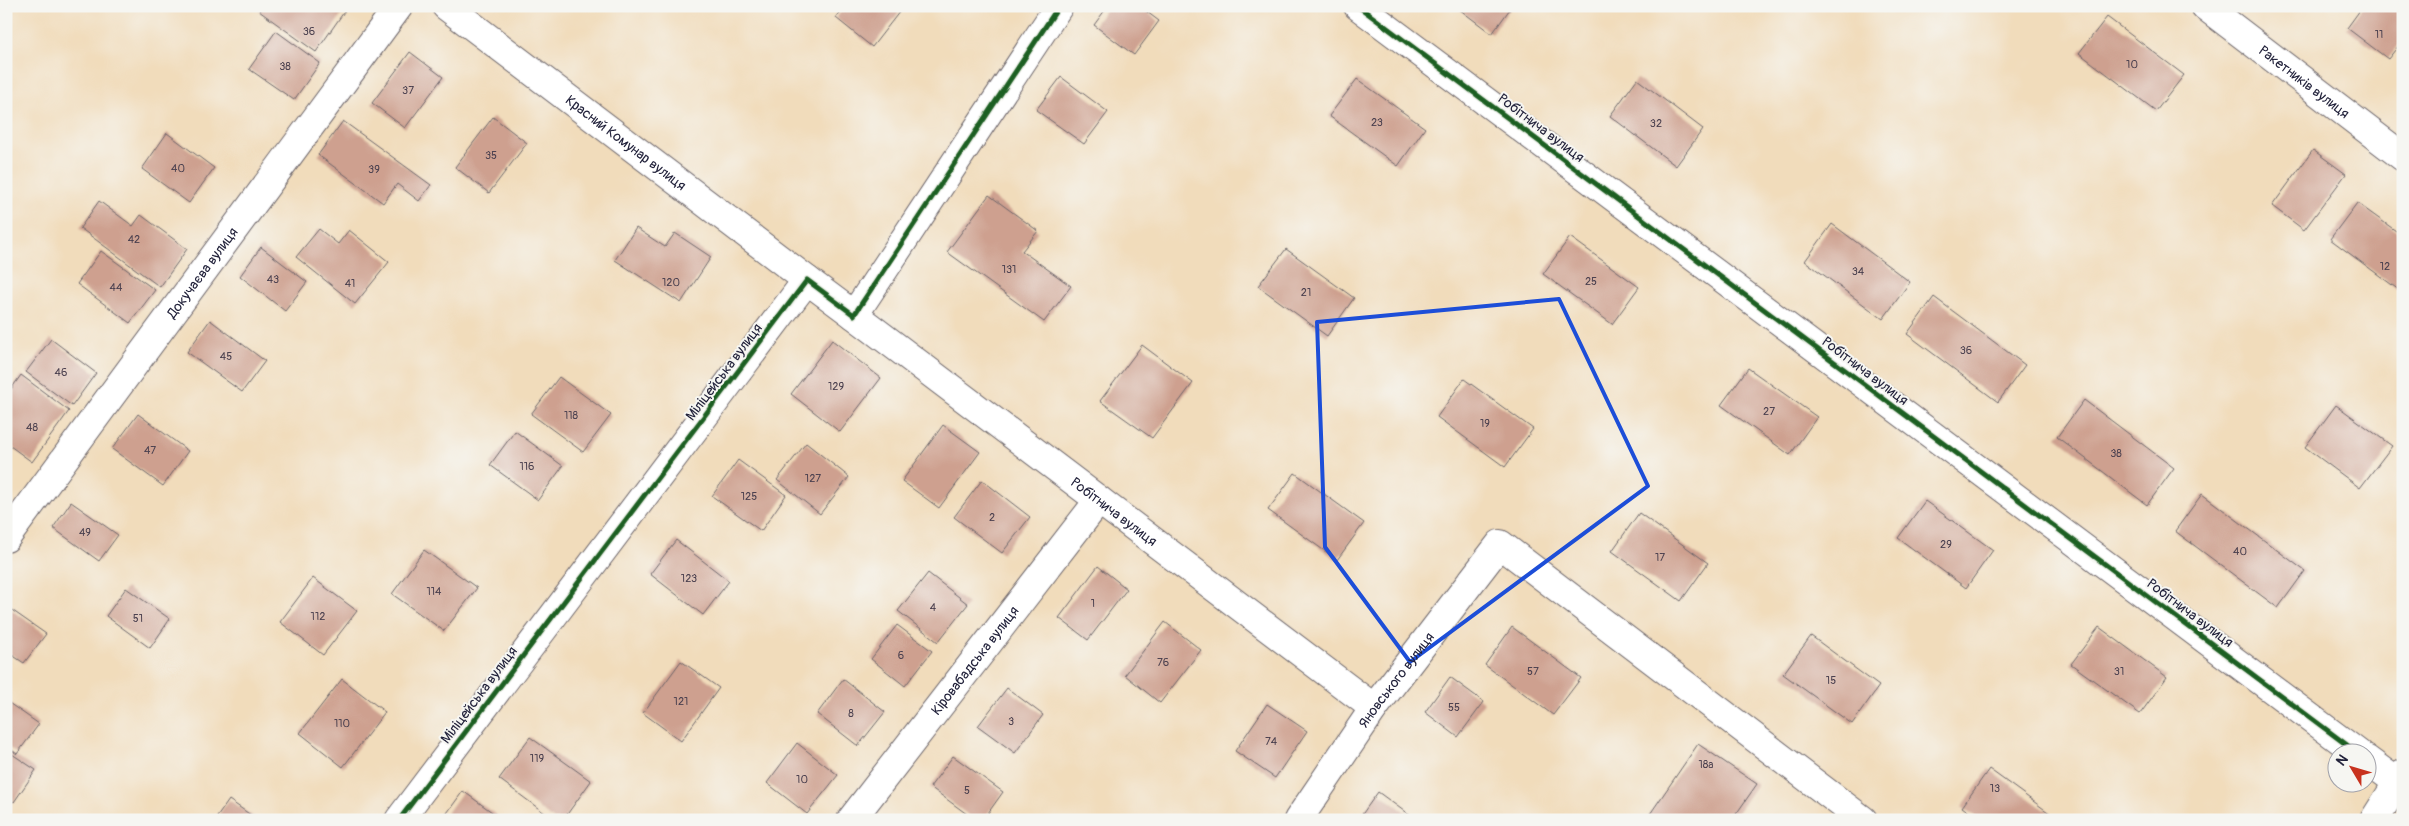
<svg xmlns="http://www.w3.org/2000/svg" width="2409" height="826" font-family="Pangolin,sans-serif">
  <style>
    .building { fill: #cea08f }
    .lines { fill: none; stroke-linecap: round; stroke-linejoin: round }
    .minor-casing { stroke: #6a6368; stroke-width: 30 }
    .major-casing { stroke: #6a6368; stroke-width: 30 }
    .minor { stroke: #fff; stroke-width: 28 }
    .major { stroke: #fff; stroke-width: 28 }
    .cycleway-casing { stroke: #f6f6f2; stroke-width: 8 }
    .cycleway { stroke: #1b5e20; stroke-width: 5 }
    .marked { fill: none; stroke: #1d4ed8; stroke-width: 4; stroke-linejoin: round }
    .labels { text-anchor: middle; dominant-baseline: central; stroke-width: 4; stroke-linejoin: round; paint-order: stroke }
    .number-label { font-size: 11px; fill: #4d4250 }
    .street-label { font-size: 14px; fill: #22223b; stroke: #f6f6f2 }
  </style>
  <rect width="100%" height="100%" fill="#f6f6f2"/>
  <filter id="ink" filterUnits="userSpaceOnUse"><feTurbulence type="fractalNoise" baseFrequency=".02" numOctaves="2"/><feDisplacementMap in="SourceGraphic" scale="10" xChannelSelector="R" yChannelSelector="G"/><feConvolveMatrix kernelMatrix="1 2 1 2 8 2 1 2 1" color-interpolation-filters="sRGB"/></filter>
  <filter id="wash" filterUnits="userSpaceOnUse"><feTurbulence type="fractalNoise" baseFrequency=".0096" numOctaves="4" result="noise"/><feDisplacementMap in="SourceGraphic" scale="20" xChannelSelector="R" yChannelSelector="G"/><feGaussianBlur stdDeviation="1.12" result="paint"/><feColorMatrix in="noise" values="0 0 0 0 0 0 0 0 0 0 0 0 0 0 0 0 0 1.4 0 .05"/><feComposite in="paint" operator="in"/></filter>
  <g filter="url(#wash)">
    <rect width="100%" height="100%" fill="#f1dcbb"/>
    <g id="blocks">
      <path class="building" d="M263,6H341L346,9L316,52L259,11Z
        M845,6H894L900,11L872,47L836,18Z
        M1108,6H1139L1159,21L1134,55L1094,25Z
        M1455,6H1512L1492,34Z
        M2363,6H2395L2403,12V40L2388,59L2347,28Z
        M2107,17L2184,75L2156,111L2079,53Z
        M276,31L320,63L294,100L249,69Z
        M410,52L443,77L405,128L372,103Z
        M1061,77L1108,112L1084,144L1036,110Z
        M1357,79L1425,128L1398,166L1329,116Z
        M1637,79L1703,129L1676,166L1610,116Z
        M493,117L527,143L489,193L455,167Z
        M343,121L431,185L419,201L397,184L383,203L318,155Z
        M167,133L214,168L189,203L142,169Z
        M2313,150L2346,174L2304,230L2272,206Z
        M989,195L1038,231L1022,251L1071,286L1044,322L947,252Z
        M99,201L133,226L141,215L187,249L160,287L80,228Z
        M2357,203L2403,236V293L2330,239Z
        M1832,224L1910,282L1883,319L1805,261Z
        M636,228L665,247L675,233L711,257L681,303L615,260Z
        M319,229L338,244L349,230L389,262L355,304L296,257Z
        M1570,237L1639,287L1612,324L1543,274Z
        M261,247L307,282L285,311L240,276Z
        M1286,249L1354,298L1327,336L1258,286Z
        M101,251L155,290L130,323L77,284Z
        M1934,297L2025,365L1998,402L1907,334Z
        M210,320L265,361L242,392L187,352Z
        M51,339L96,373L72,406L26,372Z
        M832,340L881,378L840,432L791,394Z
        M1142,345L1193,383L1152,438L1100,401Z
        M1748,368L1817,417L1790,455L1721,405Z
        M21,375L69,411L32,462L6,443V396Z
        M559,377L611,415L583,452L531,414Z
        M1464,379L1533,429L1505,467L1437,417Z
        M2084,400L2174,468L2147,505L2057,437Z
        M2336,405L2392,446L2360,488L2305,447Z
        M138,414L188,451L163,486L112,449Z
        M943,425L980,452L939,508L902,481Z
        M515,431L563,466L538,500L490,465Z
        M806,443L849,477L820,514L777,480Z
        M738,460L786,495L761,531L712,496Z
        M1295,473L1364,523L1337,560L1268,510Z
        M982,480L1030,517L1002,553L954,517Z
        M2202,494L2305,571L2278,608L2175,531Z
        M1925,501L1993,550L1966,588L1898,538Z
        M71,502L118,535L99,561L53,528Z
        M1639,513L1708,563L1681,601L1612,551Z
        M676,540L729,581L703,615L650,574Z
        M424,550L477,588L444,631L392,594Z
        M1098,566L1127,589L1088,640L1059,618Z
        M928,573L968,604L938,642L898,611Z
        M313,578L357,611L323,655L280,622Z
        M126,588L170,619L150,648L106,616Z
        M6,606L46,634L24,663L6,651Z
        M1165,622L1201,650L1160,703L1125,675Z
        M897,625L932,651L905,686L871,659Z
        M1512,627L1581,678L1553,715L1485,665Z
        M2099,627L2167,677L2140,714L2071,664Z
        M1811,636L1879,686L1852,724L1783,674Z
        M681,661L719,688L681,741L643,713Z
        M1450,677L1484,702L1458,737L1425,712Z
        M342,679L385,712L343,767L300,733Z
        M843,679L885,712L858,746L817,714Z
        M1007,688L1043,715L1015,753L978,726Z
        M6,701L39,724L17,754L6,746Z
        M1267,704L1307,731L1275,778L1235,751Z
        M530,737L591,781L563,820H554L499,779Z
        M797,743L838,775L807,814L767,783Z
        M1698,744L1757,784L1732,820H1651L1648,817Z
        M6,750L36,770L14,802L6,797Z
        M953,756L1003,792L983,820H975L930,787Z
        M1989,769L2059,820H1980L1962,807Z
        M463,791L503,820H442Z
        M1378,792L1412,817L1410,820H1358Z
        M229,800L258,820H215Z"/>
    </g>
  </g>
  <g filter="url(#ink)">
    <use href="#blocks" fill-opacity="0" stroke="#6a6368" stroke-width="1"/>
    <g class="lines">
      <g class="minor-casing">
        <g id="minor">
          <path id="s1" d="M446,6L807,280"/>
          <path d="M1358,6L2359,754"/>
          <path id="s2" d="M2205,6L2403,157"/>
          <path id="s3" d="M854,315L1374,708"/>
          <path id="s4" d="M6,538L399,6"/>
          <path d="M2366,759L2397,782"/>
          <path d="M399,820L807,280L854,315L1059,6"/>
          <path id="s5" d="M851,820L1099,500"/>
          <path id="s6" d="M1298,820L1374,708L1500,544L1863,820"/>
        </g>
      </g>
      <g class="major-casing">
        <path id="major" d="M2374,820L2403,774"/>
      </g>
      <use href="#minor" class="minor"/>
      <use href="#major" class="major"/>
      <g class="cycleway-casing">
        <path id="cycleway" d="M1358,6L2359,754
          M399,820L807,280L854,315L1059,6"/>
      </g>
      <use href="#cycleway" class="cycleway"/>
    </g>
  </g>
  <path class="marked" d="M1559,299L1648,486L1410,662L1325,547L1317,322Z"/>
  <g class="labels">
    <g class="number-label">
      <text x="309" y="31">36</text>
      <text x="2379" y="34">11</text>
      <text x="2132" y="64">10</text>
      <text x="285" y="66">38</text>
      <text x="408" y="90">37</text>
      <text x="1377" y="122">23</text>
      <text x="1656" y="123">32</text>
      <text x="491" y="155">35</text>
      <text x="178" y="168">40</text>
      <text x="374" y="169">39</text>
      <text x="134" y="239">42</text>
      <text x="2385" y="266">12</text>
      <text x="1009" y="269">131</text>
      <text x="1858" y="271">34</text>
      <text x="273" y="279">43</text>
      <text x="1591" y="281">25</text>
      <text x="671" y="282">120</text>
      <text x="350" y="283">41</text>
      <text x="116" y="287">44</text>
      <text x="1306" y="292">21</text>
      <text x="1966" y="350">36</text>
      <text x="226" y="356">45</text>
      <text x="61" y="372">46</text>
      <text x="836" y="386">129</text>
      <text x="1769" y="411">27</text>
      <text x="571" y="415">118</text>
      <text x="1485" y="423">19</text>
      <text x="32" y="427">48</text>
      <text x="150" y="450">47</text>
      <text x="2116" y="453">38</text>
      <text x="527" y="466">116</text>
      <text x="813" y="478">127</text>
      <text x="749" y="496">125</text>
      <text x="992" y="517">2</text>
      <text x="85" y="532">49</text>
      <text x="1946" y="544">29</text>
      <text x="2240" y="551">40</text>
      <text x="1660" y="557">17</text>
      <text x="689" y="578">123</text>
      <text x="434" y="591">114</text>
      <text x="1093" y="603">1</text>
      <text x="933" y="607">4</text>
      <text x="318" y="616">112</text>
      <text x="138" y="618">51</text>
      <text x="901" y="655">6</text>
      <text x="1163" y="662">76</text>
      <text x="1533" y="671">57</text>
      <text x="2119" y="671">31</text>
      <text x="1831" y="680">15</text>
      <text x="681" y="701">121</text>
      <text x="1454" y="707">55</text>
      <text x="851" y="713">8</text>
      <text x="1011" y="721">3</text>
      <text x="342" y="723">110</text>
      <text x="1271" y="741">74</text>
      <text x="537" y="758">119</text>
      <text x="1706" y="764">18а</text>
      <text x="802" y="779">10</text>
      <text x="1995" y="788">13</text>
      <text x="967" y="790">5</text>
    </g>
    <g class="street-label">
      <text stroke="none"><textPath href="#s2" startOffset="125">Ракетників вулиця</textPath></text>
      <text transform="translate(1541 128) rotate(37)">Робітнича вулиця</text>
      <text stroke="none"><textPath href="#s1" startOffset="226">Красний Комунар вулиця</textPath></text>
      <text stroke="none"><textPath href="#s4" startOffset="330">Докучаєва вулиця</textPath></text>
      <text transform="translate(1865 371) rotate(37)">Робітнича вулиця</text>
      <text transform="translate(724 372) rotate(-53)">Міліцейська вулиця</text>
      <text stroke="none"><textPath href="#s3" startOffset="326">Робітнича вулиця</textPath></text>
      <text transform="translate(2190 613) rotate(37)">Робітнича вулиця</text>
      <text stroke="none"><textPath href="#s5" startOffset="202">Кіровабадська вулиця</textPath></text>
      <text stroke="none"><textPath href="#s6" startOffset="171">Яновського вулиця</textPath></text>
      <text transform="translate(479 695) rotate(-53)">Міліцейська вулиця</text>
    </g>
  </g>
  <rect width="2409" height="826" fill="none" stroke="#f6f6f2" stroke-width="25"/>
  <g transform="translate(2352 768) rotate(308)"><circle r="24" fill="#f6f6f2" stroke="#a1a1a9"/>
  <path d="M0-4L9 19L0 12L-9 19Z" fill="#c8321e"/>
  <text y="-8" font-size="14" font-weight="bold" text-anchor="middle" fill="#22223b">N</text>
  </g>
</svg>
